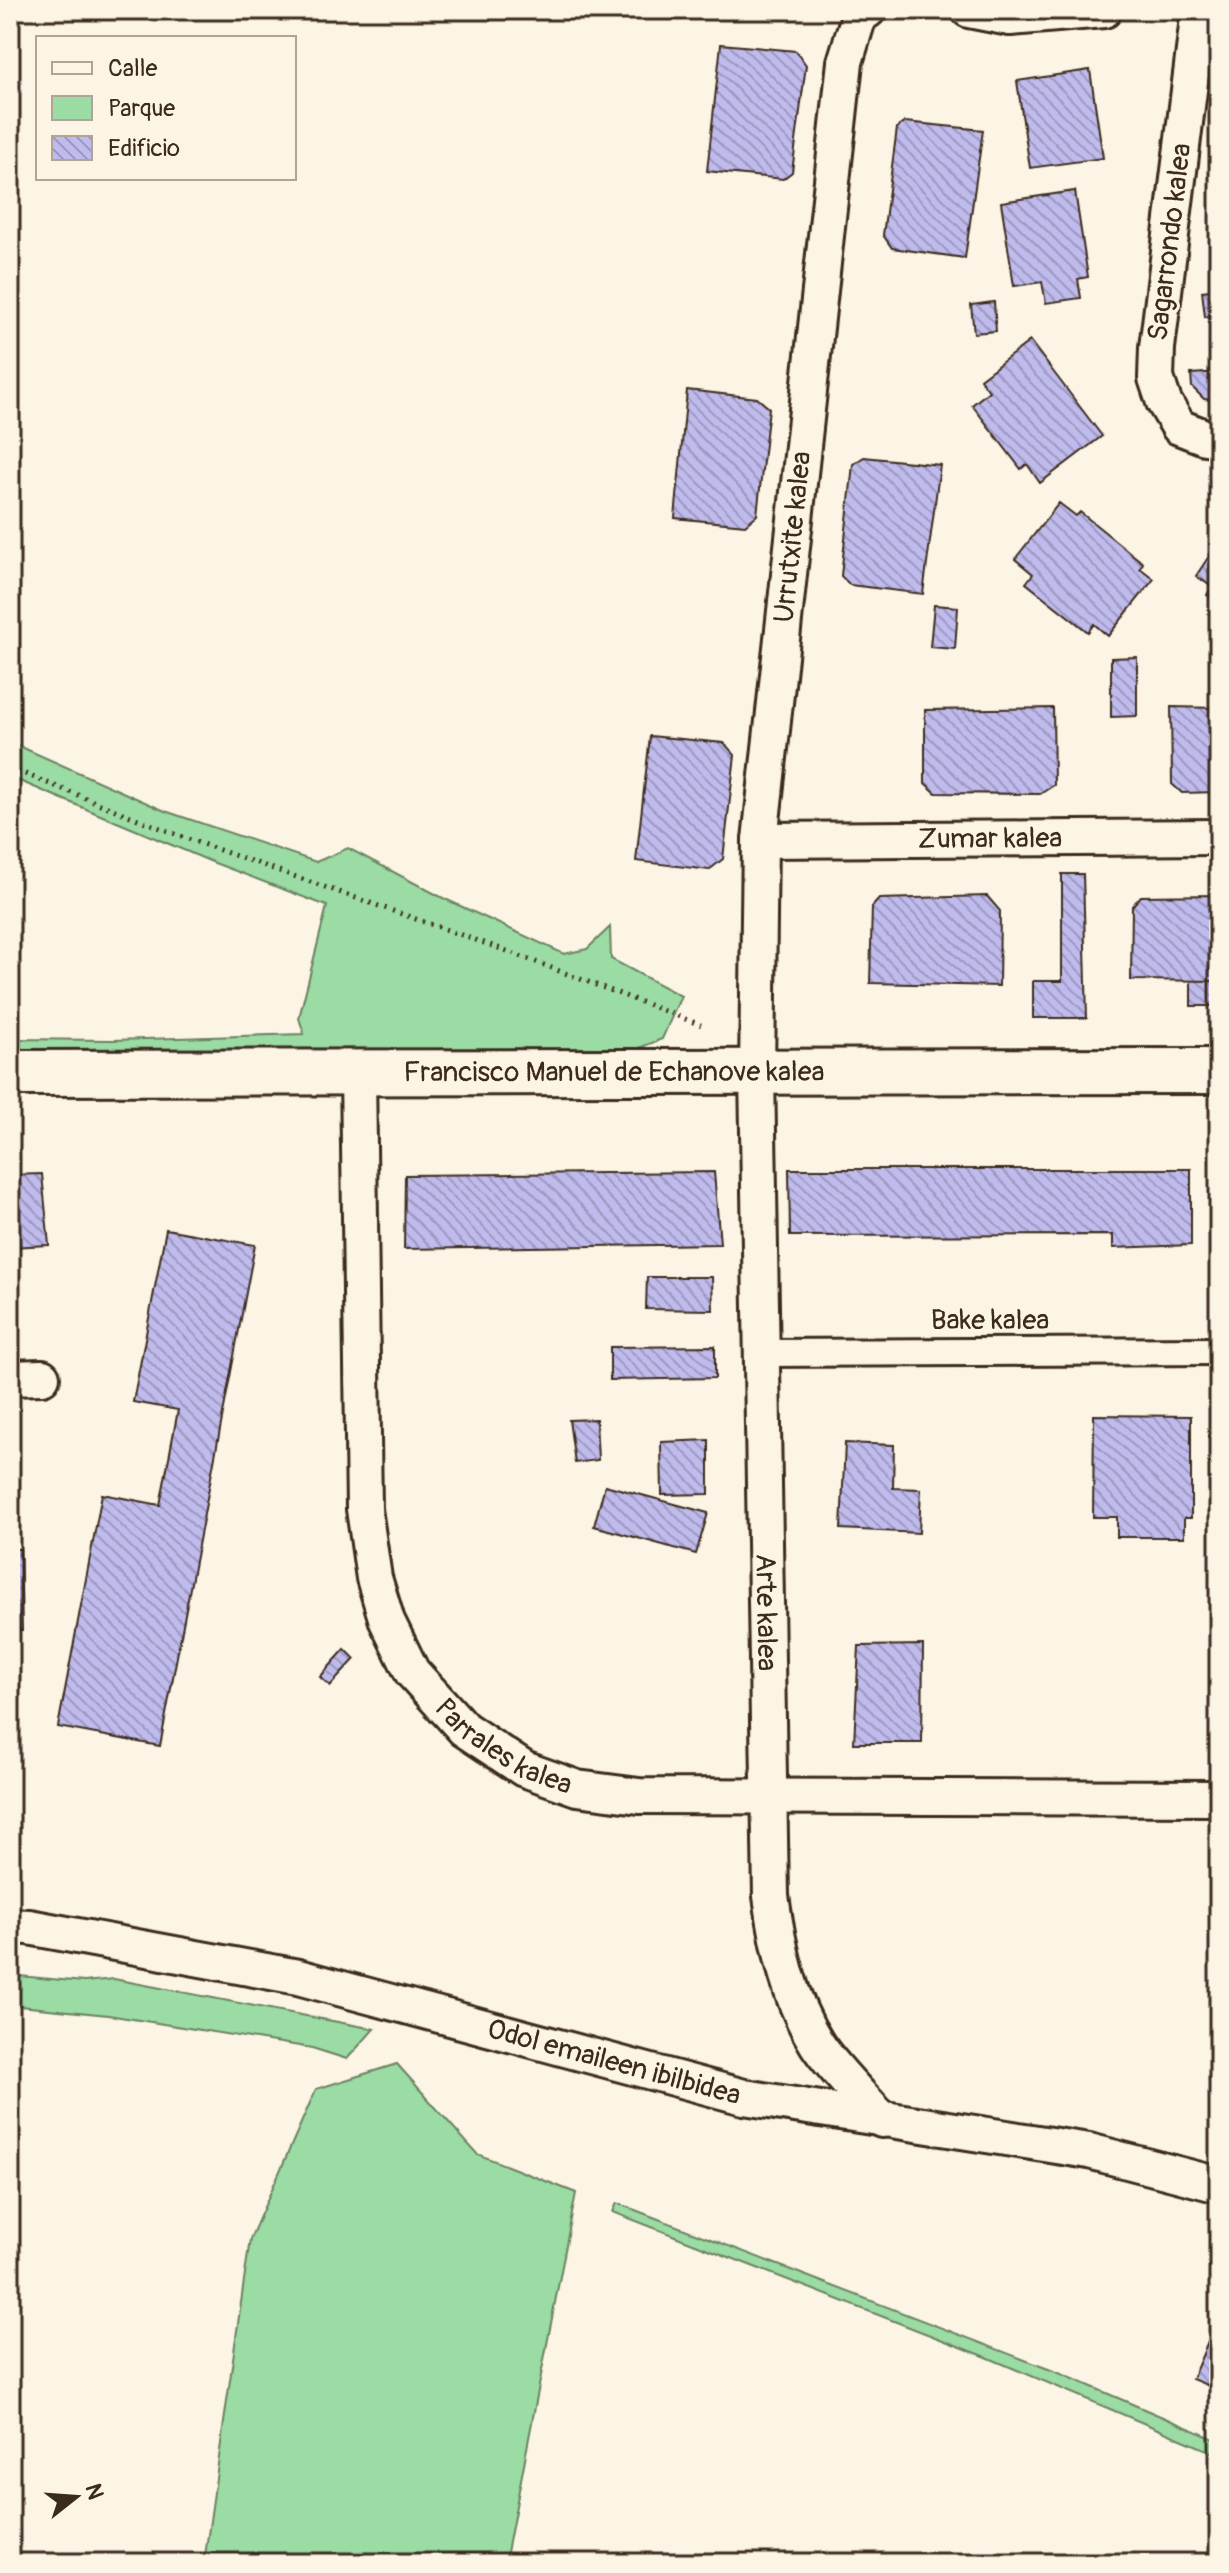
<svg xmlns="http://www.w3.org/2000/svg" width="1229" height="2573" font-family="Pangolin,sans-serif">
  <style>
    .green { fill: #9bdba4; stroke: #6b8261; stroke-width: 2 }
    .building { fill: url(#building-back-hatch); stroke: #3b2a1e; stroke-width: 2 }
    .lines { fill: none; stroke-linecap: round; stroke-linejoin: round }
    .pedestrian-casing { stroke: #3b2a1e; stroke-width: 32 }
    .minor-casing { stroke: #3b2a1e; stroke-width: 40 }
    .tertiary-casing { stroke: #3b2a1e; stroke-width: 50 }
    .path { stroke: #3b2a1e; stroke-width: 5; stroke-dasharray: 2 6; stroke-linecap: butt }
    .pedestrian { stroke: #fcf5e5; stroke-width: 26 }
    .minor { stroke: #fcf5e5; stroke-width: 34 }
    .tertiary { stroke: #fcf5e5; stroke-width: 44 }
    .labels { text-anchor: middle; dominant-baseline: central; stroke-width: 6; stroke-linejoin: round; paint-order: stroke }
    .street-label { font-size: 28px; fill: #3b2a1e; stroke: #fcf5e5 }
  </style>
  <defs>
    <pattern id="building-back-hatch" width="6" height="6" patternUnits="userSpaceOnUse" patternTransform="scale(2)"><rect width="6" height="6" fill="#bfbbed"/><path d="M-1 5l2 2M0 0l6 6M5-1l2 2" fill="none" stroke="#9c98bf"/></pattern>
  </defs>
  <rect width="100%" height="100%" fill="#fcf5e5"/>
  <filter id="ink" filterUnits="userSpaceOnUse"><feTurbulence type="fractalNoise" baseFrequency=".0125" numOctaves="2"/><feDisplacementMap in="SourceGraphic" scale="16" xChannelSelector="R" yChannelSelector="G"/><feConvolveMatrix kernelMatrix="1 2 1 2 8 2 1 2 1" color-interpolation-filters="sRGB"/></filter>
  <g filter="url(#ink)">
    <path class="green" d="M10,742L165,811L316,862L348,848L443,898L564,954L587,949L610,927L611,959L681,996L662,1039L629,1052H10V1039L113,1040L304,1034L299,1018L327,906L212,862L10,777Z
      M10,1971L19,1976L84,1982L114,1979L374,2029L347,2059L312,2048L108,2015L10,2005Z
      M397,2064L477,2154L576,2193L505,2563H204L250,2239L316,2089Z
      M617,2203L1064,2375L1219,2441V2455L984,2356L613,2212Z"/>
    <path class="building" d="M721,44L796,51L806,65L792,172L783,179L707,171Z
      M1090,70L1103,158L1030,168L1017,81Z
      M905,122L983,130L965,258L892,248L883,235L897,128Z
      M1075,191L1088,277L1078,279L1081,298L1046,303L1042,282L1014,286L1001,202Z
      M1219,289V315L1205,317L1202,291Z
      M994,302L996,331L974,333L971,305Z
      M1030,341L1102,436L1040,483L1027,464L1021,469L972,405L989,391L980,379Z
      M1219,372V401L1204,399L1192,387L1191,374Z
      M687,390L757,398L769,408L757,515L745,525L675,518Z
      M864,457L940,465L923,594L850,585L841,576L853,464Z
      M1059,503L1076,516L1080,512L1143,563L1140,568L1154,579L1108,636L1094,624L1088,632L1026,583L1033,574L1015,559Z
      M1219,541V603L1207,595L1212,587L1196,576Z
      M934,605L958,607L955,649L930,647Z
      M1217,620H1219V643L1209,640Z
      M1137,657V716L1111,717V658Z
      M1171,707L1219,708V792L1182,793L1172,784Z
      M1053,708L1054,785L1040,794L936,793L925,783V710Z
      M650,736L724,743L735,755L723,859L709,870L636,861Z
      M1062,874H1083L1087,1018H1033V981H1062Z
      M1219,895V981L1131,980L1132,906L1141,896Z
      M987,896L1000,911L999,986L870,983L872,907L879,899Z
      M1191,981H1215L1216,1006H1191Z
      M789,1169H1191V1245L1113,1248V1235L790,1236Z
      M714,1172L720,1244L404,1249L405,1175Z
      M42,1174L49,1245L10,1247V1175Z
      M166,1229L255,1245L160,1746L58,1727L102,1494L160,1505L178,1410L133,1402Z
      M647,1277H712L713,1310L646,1309Z
      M715,1346V1378L610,1380V1347Z
      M1094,1415L1191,1416V1518H1184V1537H1117V1517H1093Z
      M596,1419L598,1460L575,1463L569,1420Z
      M709,1440V1494L662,1495L661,1442Z
      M845,1443L894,1445L893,1488L921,1489L919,1533L841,1529Z
      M605,1485L708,1513L696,1554L594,1526Z
      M10,1549H20L22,1630H10Z
      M923,1645L922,1743H854L859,1646Z
      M345,1649L355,1659L330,1686L320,1677Z
      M1219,2317V2390L1192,2379Z"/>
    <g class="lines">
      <g class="pedestrian-casing">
        <path id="pedestrian" d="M761,1353L1219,1351"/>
      </g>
      <g class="minor-casing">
        <g id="minor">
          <path id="s1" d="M868,10L859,16L845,62L760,840L757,1072L771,1896C778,1947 789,2000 817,2044C834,2070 862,2096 882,2120"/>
          <path d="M969,10L1010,18L1104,10"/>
          <path d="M1199,10L1157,348L1156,378L1164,402L1179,427L1205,437L1219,439"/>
          <path id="s2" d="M760,840L1219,837"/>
          <path id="s3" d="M358,1073L364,1509L374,1578L387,1621L412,1672L464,1729L524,1769L577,1788L639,1796L1219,1798"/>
          <path d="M10,1378L42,1377"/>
          <path id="s4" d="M10,1926L29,1927L298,1977L744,2097L1089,2151L1219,2185"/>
        </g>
      </g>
      <g class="tertiary-casing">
        <g id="tertiary">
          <path id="s5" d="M10,1073L1219,1071"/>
        </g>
      </g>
      <path class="path" d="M10,768L188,839L507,951L701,1025"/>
      <use href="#pedestrian" class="pedestrian"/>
      <use href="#minor" class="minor"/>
      <use href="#tertiary" class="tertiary"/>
    </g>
  </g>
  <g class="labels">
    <g class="street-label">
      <text transform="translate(1170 242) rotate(-83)">Sagarrondo kalea</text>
      <text transform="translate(793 537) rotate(-84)">Urrutxite kalea</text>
      <text stroke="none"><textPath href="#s2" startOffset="230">Zumar kalea</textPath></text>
      <text stroke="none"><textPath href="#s5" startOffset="604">Francisco Manuel de Echanove kalea</textPath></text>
      <text x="990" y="1320">Bake kalea</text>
      <text stroke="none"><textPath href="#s1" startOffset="1614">Arte kalea</textPath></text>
      <text stroke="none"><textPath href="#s3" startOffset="728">Parrales kalea</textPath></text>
      <text stroke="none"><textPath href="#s4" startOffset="620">Odol emaileen ibilbidea</textPath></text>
    </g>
  </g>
  <rect width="1229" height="2573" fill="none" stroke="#fcf5e5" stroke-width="40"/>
  <rect x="20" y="20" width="1189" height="2533" fill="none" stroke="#3b2a1e" stroke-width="3" filter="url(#ink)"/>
  <rect x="36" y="36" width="260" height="144" fill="#fcf5e5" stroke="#afa495" stroke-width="2"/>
  <rect x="52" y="62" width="40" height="12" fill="#fcf5e5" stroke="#afa495" stroke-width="2"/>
  <text x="108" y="76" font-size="24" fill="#3b2a1e">Calle</text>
  <rect x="52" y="96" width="40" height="24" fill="#9bdba4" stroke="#afa495" stroke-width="2"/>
  <text x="108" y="116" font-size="24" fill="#3b2a1e">Parque</text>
  <rect x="52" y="136" width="40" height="24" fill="url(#building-back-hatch)" stroke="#afa495" stroke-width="2"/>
  <text x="108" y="156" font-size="24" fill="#3b2a1e">Edificio</text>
  <g transform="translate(76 2497) rotate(73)" stroke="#fcf5e5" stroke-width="6" paint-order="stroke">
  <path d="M0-6L14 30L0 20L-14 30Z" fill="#3b2a1e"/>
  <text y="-12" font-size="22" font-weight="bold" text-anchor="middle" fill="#3b2a1e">N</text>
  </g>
</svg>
